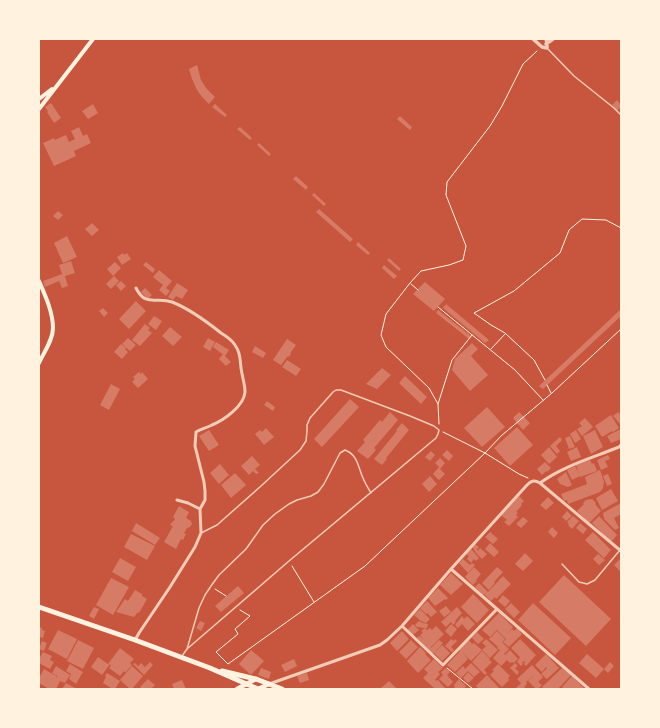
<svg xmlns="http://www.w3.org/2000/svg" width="660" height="728" font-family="Commissioner,sans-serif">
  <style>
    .building { fill: #d67c66 }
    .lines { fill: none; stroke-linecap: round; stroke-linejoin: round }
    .path { stroke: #fff3e0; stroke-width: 1 }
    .service { stroke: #f1ccb7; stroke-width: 1.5 }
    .minor { stroke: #f1ccb7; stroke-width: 3 }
    .tertiary { stroke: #f1ccb7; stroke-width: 3.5 }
    .secondary { stroke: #fff3e0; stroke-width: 4 }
    .primary { stroke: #fff3e0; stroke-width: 4.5 }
    .trunk { stroke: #fff3e0; stroke-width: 5 }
  </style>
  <rect width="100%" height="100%" fill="#c8553d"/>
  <path class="building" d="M197,65L201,80L206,88L215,97L209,104L202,97L197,90L192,79L189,69Z
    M617,100L621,105V107L617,111L612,105Z
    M51,103L61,118L54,123L47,112L48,111L45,107Z
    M93,104L98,113L88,119L82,111Z
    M215,104L227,115L225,117L212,107Z
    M400,116L412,127L410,130L397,119Z
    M79,127L83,136L87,134L91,143L74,151L76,156L54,166L43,143L54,138L55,140L66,135L69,142L75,139L71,131Z
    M240,127L252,138L250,140L237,129Z
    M259,143L271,154L269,156L257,145Z
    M296,176L308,187L306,190L293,179Z
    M314,193L326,204L324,206L312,195Z
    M319,209L353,239L350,242L316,212Z
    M58,211L63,215L58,220L53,216Z
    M92,223L99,230L92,236L85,229Z
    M67,236L77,257L63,263L54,243Z
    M358,242L370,253L368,255L356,245Z
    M123,253L124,255L127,253L131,259L122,265L117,257Z
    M389,258L401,269L399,271L387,260Z
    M71,261L75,273L65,276L68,286L62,288L59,281L45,287L43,281L62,274L59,265Z
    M115,262L121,268L113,276L107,269Z
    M146,262L155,269L153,273L143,265Z
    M384,265L397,276L394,279L382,268Z
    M159,270L172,281L166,288L170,291L166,296L159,290L163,285L153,277Z
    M114,276L119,281L111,289L106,284Z
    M121,281L126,286L121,291L116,285Z
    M425,282L445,299L434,311L413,294Z
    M177,283L188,290L182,299L176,296L173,300L168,297Z
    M145,288L152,295L148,299L141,292Z
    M136,301L146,311L129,329L119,319Z
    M446,304L489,340L485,343L443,308Z
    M103,308L108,313L104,317L99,311Z
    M621,309V316L543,389L539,386Z
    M438,310L471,336L469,339L436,313Z
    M154,316L162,321L156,330L148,324Z
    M145,324L150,328L148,330L152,333L140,346L132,340Z
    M170,327L182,337L173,346L162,336Z
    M128,338L136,345L130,351L122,344Z
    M208,338L215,342L210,351L203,347Z
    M287,339L296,345L291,352L290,356L287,357L281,365L273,360Z
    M216,342L229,350L225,356L213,347Z
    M472,343L478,349L471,356L488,375L470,391L452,370L455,359Z
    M121,344L126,348L125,349L128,352L122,359L114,352Z
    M255,346L266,353L263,358L252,352Z
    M223,354L231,362L226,366L219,359Z
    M287,360L301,369L296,376L282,367Z
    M382,368L391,375L377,389L366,384Z
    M139,372L141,374L142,372L148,379L138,388L132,382L135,379L133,377Z
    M405,376L427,397L421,404L399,383Z
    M111,384L120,389L109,410L100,405Z
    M350,399L359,407L322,447L314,439Z
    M267,401L275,407L273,411L264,405Z
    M487,407L505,427L482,447L464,428Z
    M390,412L398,420L374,448L376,450L368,459L357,451L365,442L363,440L380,420L382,422Z
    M519,412L530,423L523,430L513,418Z
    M618,412L621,415V425L613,416Z
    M611,415L619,428L613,432L612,431L602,437L595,426Z
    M585,418L593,427L582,436L577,429L582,426L579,423Z
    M402,423L409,430L386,458L387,459L382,465L374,459L397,431L396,430Z
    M517,427L533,445L510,466L494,448Z
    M266,428L274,437L264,445L255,434L260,430L262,432Z
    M621,429V439L611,443L607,436Z
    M209,430L219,445L209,451L199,436Z
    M576,430L581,439L575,443L570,434Z
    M595,430L603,447L591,454L583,436Z
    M570,436L575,447L569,449L565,438Z
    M560,437L562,440L556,446L560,451L557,454L550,446Z
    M549,447L557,457L549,464L541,455Z
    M577,447L581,457L571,461L567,452Z
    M447,450L453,456L449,461L442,455Z
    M431,451L435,455L430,461L425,457Z
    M608,455L610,459L605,461L608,467L601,470L597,460Z
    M252,456L260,465L255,469L259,473L256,474L253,471L249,475L241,466Z
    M440,458L445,463L440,469L445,474L439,480L433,474L439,467L435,463Z
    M590,460L592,464L594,463L597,471L580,477V476L572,480L567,470L575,466L579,474L576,465Z
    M545,462L551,468L547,472L546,471L542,475L537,469Z
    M220,464L229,475L219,484L210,473Z
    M600,470L604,482L603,488L600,492L568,504L567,500L564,501L561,494L587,484L585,477Z
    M566,472L572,485L568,487L560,484L557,479Z
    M235,473L246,485L231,498L221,485Z
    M608,474L612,484L607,486L603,476Z
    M430,476L437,484L429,492L422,484Z
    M611,489L618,501L602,510L596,498Z
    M519,496L524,501L521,504L522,505L516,512L518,513L516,515L518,517L509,526L504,522L507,520L501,515Z
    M548,497L554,503L546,510L540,505Z
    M592,499L596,503L595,504L601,511L589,523L577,511L584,504L589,510L583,503L586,500Z
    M621,503V514L614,518L619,528L615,530L604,519L603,513Z
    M179,506L189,512L186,518L191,521L192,524L190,527L187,528L184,533L186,534L183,540L181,539L176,549L164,542L173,526L170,525L173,521H174L175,519L173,517Z
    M567,511L572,516L566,521L562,517Z
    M573,516L579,521L572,529L568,525L569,524L567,522Z
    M599,516L617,535L611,542L592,523Z
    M523,517L528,521L521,528L516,524Z
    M136,523L160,538L155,545L132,531Z
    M580,523L587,529L583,534L576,528Z
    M552,527L558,533L554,538L548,532Z
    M490,532L498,539L493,544L485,537Z
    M593,532L611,550L604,558L585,540Z
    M131,534L155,546L147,560L124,547Z
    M490,543L499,552L494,557L485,549Z
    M475,544L479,547L477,549L478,551L480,548L487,554L482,559L476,553L475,551L472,547Z
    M471,549L479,558L476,561L474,559L471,563L467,559L469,556L466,554Z
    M525,553L533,561L523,571L515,564Z
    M598,554L605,560L599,565L593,559Z
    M120,558L136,567L128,581L112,572Z
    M621,558V570L620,571L614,565Z
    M463,559L470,565L472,563L475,565L468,573L459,563Z
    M474,567L481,574L476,580L477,581L473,585L465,577Z
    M497,567L503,572L494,582L495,583L489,590L482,583Z
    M451,573L463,584L451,595L440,585Z
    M564,575L611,619L586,646L539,602Z
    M503,576L511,584L496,599L495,597L491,601L484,594L483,595L475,587L479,583L488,592Z
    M111,578L129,587L113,615L96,605Z
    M238,586L244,593L221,612L215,606Z
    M438,588L448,598L446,600L445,599L435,606L428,598Z
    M135,590L142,594V596L147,599L139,613L138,612L134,617L116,612L125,599L128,601Z
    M473,594L489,610L477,623L461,607Z
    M503,595L510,601L505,607L498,601Z
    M427,601L437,612L431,617L427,613L426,614L420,608Z
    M511,603L520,612L514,618L505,609Z
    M533,603L571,638L555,655L518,620Z
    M446,606L451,612L444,617L439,611Z
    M94,607L99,609L94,619L89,616Z
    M457,607L462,613L455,621L456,622L453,625L451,622L446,627L441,622Z
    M420,609L430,619L426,623L421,621L414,615Z
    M499,613L513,627L508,633L512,629L514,631L517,628L522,634L509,647L503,642L506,639L497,630L490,637L482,630Z
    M462,616L464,619L467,616L475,624L468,631L462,624L458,628L455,625Z
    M200,621L205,623L201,631L196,628Z
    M419,621L423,623L428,624L427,628H425L427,630L430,628L432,630L436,626L444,634L431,647V648L439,640L443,643L433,654L417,638L419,636L426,641L420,636L423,632L421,631L425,628L417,627L415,625Z
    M413,624L419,630L413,635L407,630Z
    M451,624L457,629L451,637L445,631Z
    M39,627L42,628V630L45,631L43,638L39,637Z
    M58,630L77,639L67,659L48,649Z
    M402,631L409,639L397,651L390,643Z
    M497,631L505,639L498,647L489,639Z
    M477,632L484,639L478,644L472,638Z
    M451,639L454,641L455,639L457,641L451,647L454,650L452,652L445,646Z
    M486,639L498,650L490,658L482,650L486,646L482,643Z
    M520,639L536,655L526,666L524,664L525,662L524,661L522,663L523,664L521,666L517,662L520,657L511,648Z
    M78,640L94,648L83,669L67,661Z
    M411,640L418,647L406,659L399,652Z
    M469,640L472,644L474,643L482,650L471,661L463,653L468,659L455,672L447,665L460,651L459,650Z
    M42,641L47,643L44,651L39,649Z
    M502,642L509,649L504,654L505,655L510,650L518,659L514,663L512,662L510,663L507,660L501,666L493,658L500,650L497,648Z
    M442,645L450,653L442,661L434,653Z
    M420,647L426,653L425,654L431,660L418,673L407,661Z
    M120,648L134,659L130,663L132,665L125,673L124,671L120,676L109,668L111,665L110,664L102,675L91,667L98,657L108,664Z
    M251,650L264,661L251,675L239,664Z
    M482,651L490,659L489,660L492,662L484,670L487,673L485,675L472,662Z
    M43,652L52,656L50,660L54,662L50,669L39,663V659Z
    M546,654L559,668L547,679L541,674L547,668L546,667L542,672L535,665Z
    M587,654L604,669L596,678L579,663Z
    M294,659L297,666L285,672L281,665Z
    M434,659L443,668L438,672L440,674L435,680L436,681L438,680L445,688L444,689H435L423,678L428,673L424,669Z
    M150,662L153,665L144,675L133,664L135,663L138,666L141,663L145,667Z
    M610,662L614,666L608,673L604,669Z
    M471,663L480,672L474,677L468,671L461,678L456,673L463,666L465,669Z
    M515,663L518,666L515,668L519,672L517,675L510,668Z
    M70,664L83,672L76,684L69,679L71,674L66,671Z
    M498,664L510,676L508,678L509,680L502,687L490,675L494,671L492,670Z
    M532,665L543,677L538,682L542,685L538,689H536L528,681L534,675L526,682L527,684L524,687L526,689H515L521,683L517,679Z
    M56,666L70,675L65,683L60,681L56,689H49L39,683V678L44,669L56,676V678L57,676L52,673Z
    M132,666L143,676L132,689H130L120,680Z
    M261,668L271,672L269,679L258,675Z
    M446,668L450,672L447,675L453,682L448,687L439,679L443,675L441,672Z
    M562,668L571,675L558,689H544L542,687Z
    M468,672L474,678L468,683L463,678Z
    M107,673L120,681L115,689L111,688L103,683L106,677L105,676Z
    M307,673L309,680L300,683L297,676Z
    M487,675L500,689H479L476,686Z
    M572,676L585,689H565L562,687Z
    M148,679L155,685L151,689H142L140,687Z
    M459,679L466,686L464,689H453L455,687L454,685Z
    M182,680L186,689H174L172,684Z
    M389,681L397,689H380Z
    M66,683L77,689H62Z"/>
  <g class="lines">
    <path class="path" d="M411,284L418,290
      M438,307L515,370L543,400
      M491,349L505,334
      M545,380L534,360L505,333L491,325L474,313L514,291L560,253L569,230L582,219L606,220L621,228
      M547,385L551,393
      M438,404L429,388L386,347L381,335L386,314L410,283L421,271L449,265L463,260L466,246L446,195L447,182L490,126L502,106L523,64L537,51
      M439,424L438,404L452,360L472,335
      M443,432L485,453L519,474L528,478
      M292,566L314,602
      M215,589L226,596
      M240,610L250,616L235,629L238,634L216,652L228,664L365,566L485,453L501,436L552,393L621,329
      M447,668L473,689"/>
    <path class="service" d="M547,48L574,76L614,108L621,115
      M562,564L579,582L587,584L595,580L620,550
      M187,649L199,608L205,595L211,586L219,575L246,549L263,525L275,514L289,504L297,500L311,496L318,492L324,484L340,453L345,450C358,455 358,467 363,478C365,483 368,488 371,493
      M182,656L187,649L289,561L436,438L438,434L439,430L434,426L410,416L341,390H336L333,392L310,418L307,425V431L306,441L300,450L261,486L217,525L201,533"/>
    <path class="minor" d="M540,483C563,466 592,458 619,447L621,445
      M177,500L188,503L200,509
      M451,569L589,689
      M402,626L443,665L497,609
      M135,640L139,633L170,587L195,547L201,533L200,509L205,500V491L204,482L195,446L196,432C201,429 206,428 212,425C224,420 244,406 245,392C245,384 242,376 241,368C240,359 240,352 235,345C232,340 226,336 221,333C206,321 190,309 172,302C156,296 146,308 136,288
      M269,684L380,645L387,640L402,626L451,569L527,485C532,480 535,480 540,483L621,551"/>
    <path class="tertiary" d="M533,39L542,47L547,48V43L546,39
      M546,44L553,39"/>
    <path class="secondary" d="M39,99L52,89
      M39,109L93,39
      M39,281C45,295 53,312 53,328C53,340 44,352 39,363"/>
    <path class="primary" d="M237,689L256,679
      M258,689L269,684"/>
    <path class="trunk" d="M39,607L135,640L210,668L258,689
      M222,671L256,679L282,689"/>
  </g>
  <rect width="660" height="728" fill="none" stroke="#fff3e0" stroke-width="80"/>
</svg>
